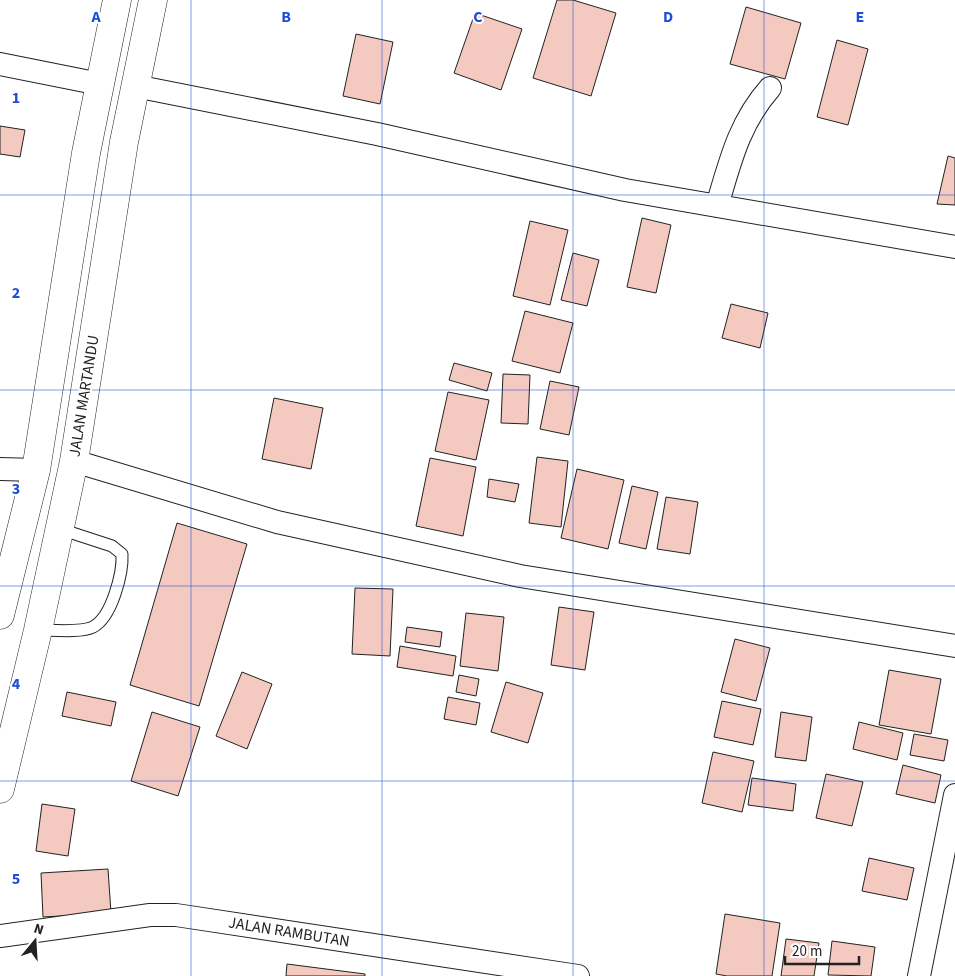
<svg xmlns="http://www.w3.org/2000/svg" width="955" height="976" font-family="'Source Sans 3',sans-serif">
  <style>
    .building { fill: #f3c9c0; stroke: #222 }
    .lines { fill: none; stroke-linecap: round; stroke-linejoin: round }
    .service-casing { stroke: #222; stroke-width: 13 }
    .minor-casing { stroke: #222; stroke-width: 24 }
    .trunk-casing { stroke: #222; stroke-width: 29 }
    .service { stroke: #fff; stroke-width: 11 }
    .minor { stroke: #fff; stroke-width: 22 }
    .trunk { stroke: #fff; stroke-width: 28 }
    .grid { fill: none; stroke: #1d4ed8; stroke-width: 1; stroke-opacity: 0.55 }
    .labels { text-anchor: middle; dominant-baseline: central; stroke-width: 4; stroke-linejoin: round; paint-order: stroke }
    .street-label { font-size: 16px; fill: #222; stroke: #fff }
    .grid-label { font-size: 16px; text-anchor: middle; font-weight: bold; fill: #1d4ed8; stroke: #fff; stroke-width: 4; stroke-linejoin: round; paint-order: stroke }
  </style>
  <rect width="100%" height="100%" fill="#fff"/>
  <path class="building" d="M557,0H573L616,13L591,96L533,78Z
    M746,7L801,23L785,79L730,64Z
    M475,13L522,29L501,90L454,73Z
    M356,34L393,42L380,104L343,96Z
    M837,40L868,49L848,125L817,117Z
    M0,126L25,130L20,157L0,154Z
    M948,156L955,158V205L937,204Z
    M642,218L671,225L656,293L627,287Z
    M530,221L568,230L550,305L513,296Z
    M573,253L599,260L587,306L561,300Z
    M731,304L768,313L760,348L722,338Z
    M525,311L573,323L560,373L512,361Z
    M454,363L492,373L487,391L449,380Z
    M503,374L530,375L528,424L501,423Z
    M550,381L579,387L569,435L540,429Z
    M448,392L489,400L476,460L435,451Z
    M274,398L323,408L311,469L262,459Z
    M537,457L568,461L561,527L529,523Z
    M430,458L476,467L463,536L416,526Z
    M577,469L624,480L608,549L561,538Z
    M489,479L519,484L515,502L487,497Z
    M632,486L658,492L646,549L619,543Z
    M666,497L698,502L690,554L657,549Z
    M177,523L247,544L199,706L130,685Z
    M355,588L393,589L390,656L352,654Z
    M559,607L594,612L585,670L551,665Z
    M466,613L504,617L498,671L460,666Z
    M407,627L442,632L440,647L405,642Z
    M735,639L770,648L756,701L721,692Z
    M400,646L456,656L453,676L397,667Z
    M889,670L941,679L931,734L879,725Z
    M242,672L272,684L247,749L216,736Z
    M459,675L479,679L476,696L456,692Z
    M506,682L543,693L528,743L491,732Z
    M67,692L116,702L111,726L62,716Z
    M448,697L480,703L476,725L444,719Z
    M722,701L761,709L753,745L714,737Z
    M152,712L200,727L178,796L131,781Z
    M781,712L812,717L806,761L775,757Z
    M859,722L903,733L897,760L853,749Z
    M914,734L948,740L944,761L910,755Z
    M713,752L754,761L742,812L702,803Z
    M903,765L941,775L935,803L896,794Z
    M826,774L863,782L852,826L816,818Z
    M752,778L796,784L793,811L748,805Z
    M42,804L75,809L68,856L36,851Z
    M869,858L914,868L907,900L862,891Z
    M108,869L111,913L43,917L41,873Z
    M725,914L780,923L772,976H727L716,974Z
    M786,939L819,943L814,976H781Z
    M832,941L875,947L871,976L828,975Z
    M287,964L365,974V976H286Z"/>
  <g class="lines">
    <g class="service-casing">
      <path id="service" d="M38,630C52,630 81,633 93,627C112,617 123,573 122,554L112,546L60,529"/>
    </g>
    <g class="minor-casing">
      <path id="minor" d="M0,64L100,84
        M135,86L377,134L625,190L955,247
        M717,206C730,162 739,123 770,88
        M74,461L277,522L520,576L955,646
        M0,469L36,470
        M0,936L150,915H176L578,976
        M919,976L955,795"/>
    </g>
    <g class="trunk-casing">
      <path id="trunk" d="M0,615L36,470L86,153L117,0
        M0,789L38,630L74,461L124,142L153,0"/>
    </g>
    <use href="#service" class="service"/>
    <use href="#minor" class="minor"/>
    <use href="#trunk" class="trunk"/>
  </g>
  <path class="grid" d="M191,0V976M382,0V976M573,0V976M764,0V976M0,195H955M0,390H955M0,586H955M0,781H955"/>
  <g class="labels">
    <g class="street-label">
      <text transform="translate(84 396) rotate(-81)">JALAN MARTANDU</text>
      <text transform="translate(289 932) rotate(9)">JALAN RAMBUTAN</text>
    </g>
  </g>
  <g class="grid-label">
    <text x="96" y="22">A</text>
    <text x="286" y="22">B</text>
    <text x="478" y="22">C</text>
    <text x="668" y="22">D</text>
    <text x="860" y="22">E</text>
    <text x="16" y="103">1</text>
    <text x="16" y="298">2</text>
    <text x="16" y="494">3</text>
    <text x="16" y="689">4</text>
    <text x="16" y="884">5</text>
  </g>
  <g transform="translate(35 941) rotate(18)" stroke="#ffffff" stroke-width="4" paint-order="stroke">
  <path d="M0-4L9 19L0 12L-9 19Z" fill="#222222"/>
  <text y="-8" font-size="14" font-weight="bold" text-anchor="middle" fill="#222222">N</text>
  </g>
  <path d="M785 956v8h74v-8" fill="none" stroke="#222222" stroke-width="2.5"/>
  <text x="792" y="956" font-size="15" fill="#222222" stroke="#ffffff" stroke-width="4" paint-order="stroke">20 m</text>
</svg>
